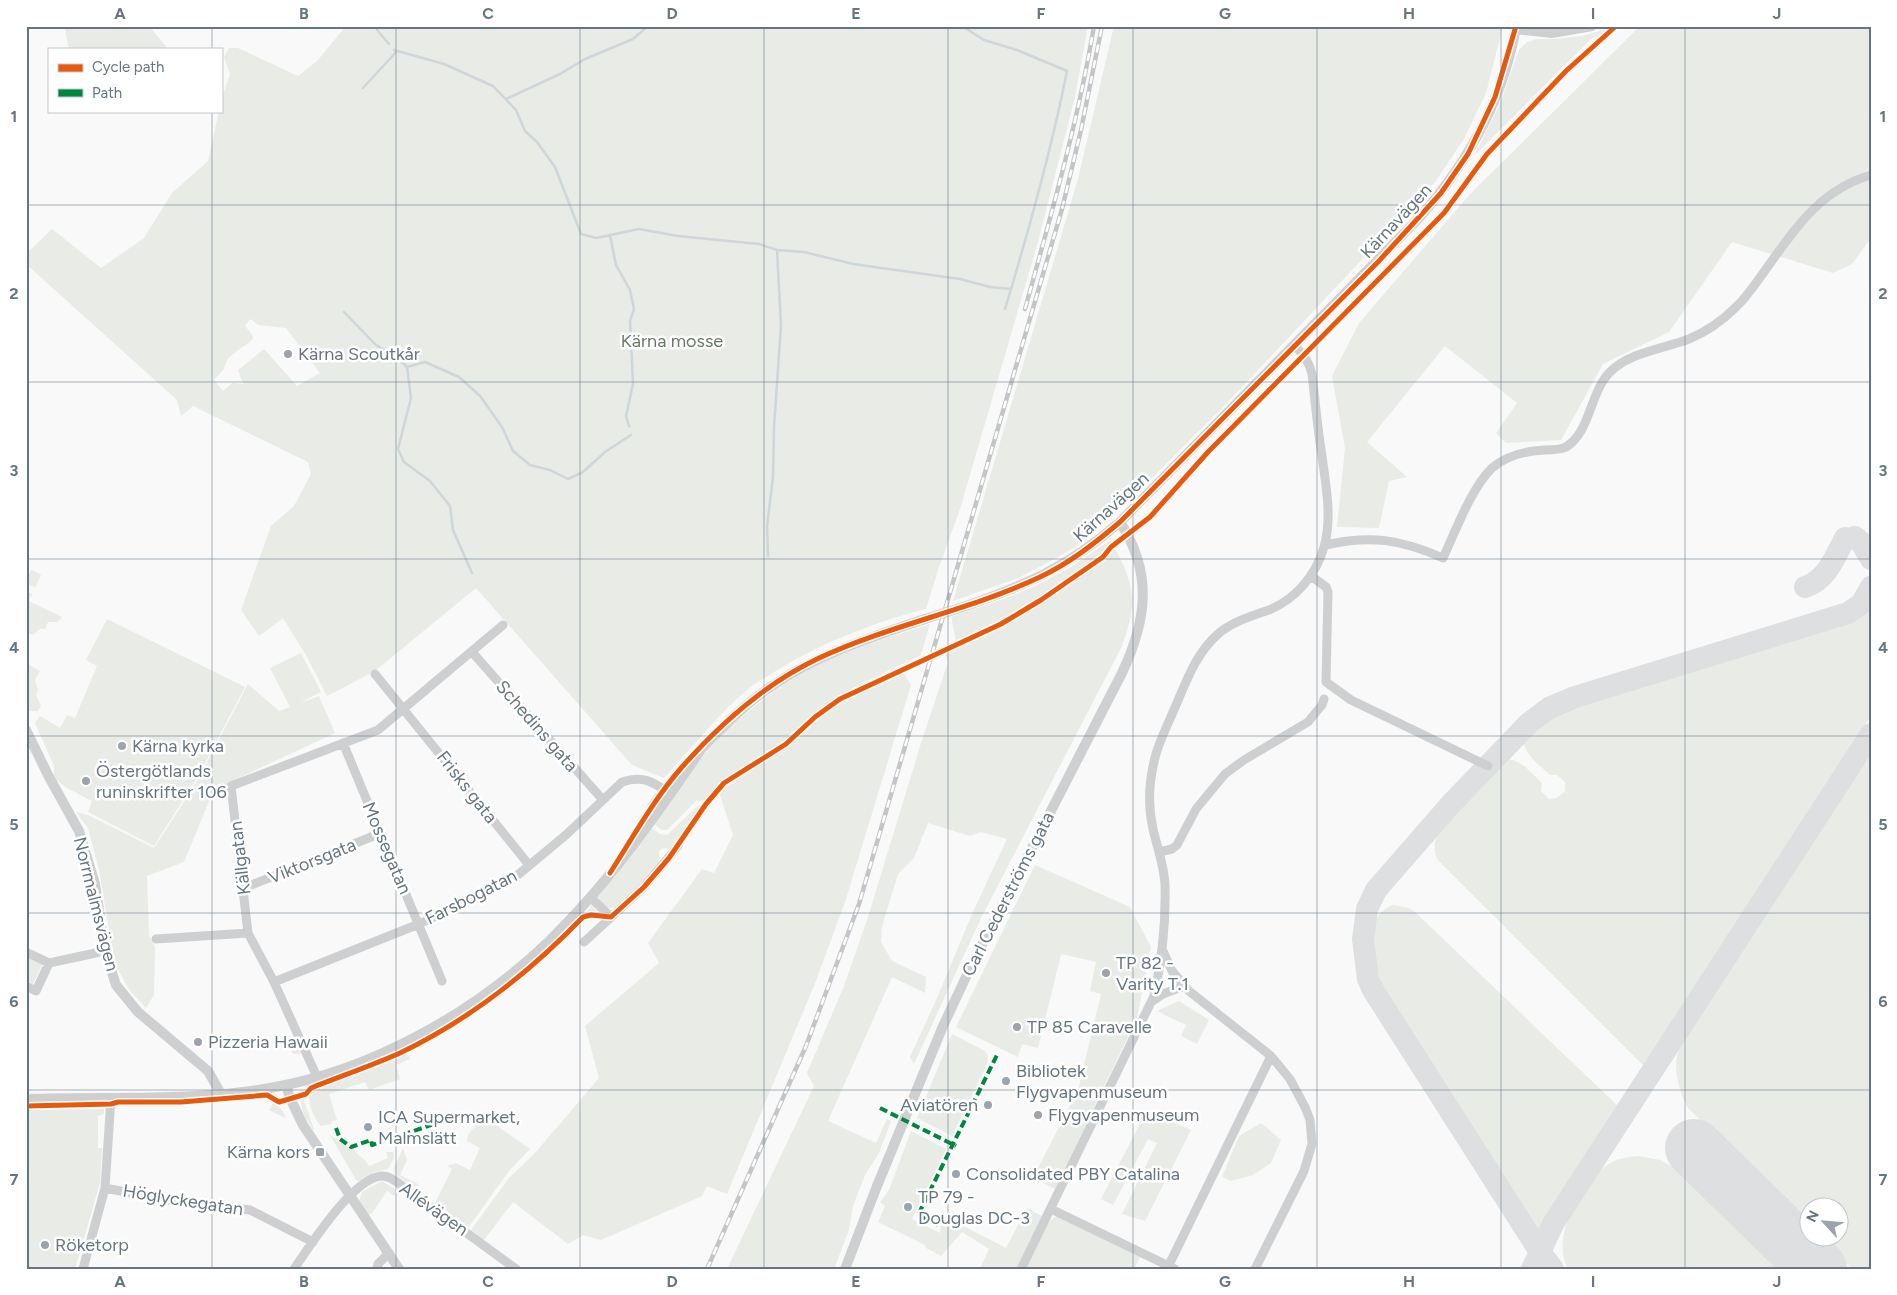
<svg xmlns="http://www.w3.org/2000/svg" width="1897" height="1295" font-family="Figtree,sans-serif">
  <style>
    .green { fill: #e8ebe6; fill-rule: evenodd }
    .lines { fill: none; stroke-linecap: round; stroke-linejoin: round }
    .stream { stroke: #ced6d9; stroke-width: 2.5 }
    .taxiway { stroke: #dedfe0; stroke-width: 22 }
    .runway { stroke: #dedfe0; stroke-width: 58 }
    .minor { stroke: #cecfd0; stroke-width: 9 }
    .tertiary { stroke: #cecfd0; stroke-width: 10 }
    .rail-casing { stroke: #c3c5c6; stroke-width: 4.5 }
    .rail { stroke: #fff; stroke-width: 2.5; stroke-dasharray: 8; stroke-linecap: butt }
    .tertiary-bridge { stroke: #cecfd0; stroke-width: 10 }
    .quiet { stroke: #00873e; stroke-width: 4; stroke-dasharray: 8 4; stroke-linecap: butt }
    .cycleway-casing { stroke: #fff; stroke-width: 8 }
    .cycleway { stroke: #e8590c; stroke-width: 5 }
    .grid { fill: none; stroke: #657683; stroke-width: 1; stroke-opacity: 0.55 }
    .poi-dot { fill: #99a4ac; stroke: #fff; stroke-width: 2 }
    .labels { text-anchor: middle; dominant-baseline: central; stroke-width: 5; stroke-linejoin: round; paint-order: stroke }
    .street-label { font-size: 18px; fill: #657683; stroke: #fff }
    .park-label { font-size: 18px; fill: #687a64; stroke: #fff }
    .poi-label { font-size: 18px; fill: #657683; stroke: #fff; text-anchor: start }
    .neatline { fill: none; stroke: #657683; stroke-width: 2 }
    .grid-label { font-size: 16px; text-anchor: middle; font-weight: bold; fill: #657683 }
  </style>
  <rect width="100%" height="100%" fill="#f9f9f9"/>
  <path class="green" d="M64,26H149L168,49H69Z
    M346,26H1088L1075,97L1038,242L960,509L938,570L926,609C874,622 816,645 771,674C763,679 755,683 748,689C717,715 692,748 664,778L632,765L476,588L375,671L327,696L307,657L283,618L259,636L241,610L271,526L294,506L311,474L308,462L193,406L181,416L177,400L26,264V254L52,229L101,268L144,238L172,193L208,161L219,111H221L222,98L230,74L224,57L229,48H238L298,76L317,61ZM250,319L259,325L286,328L320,373L297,386L264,349L238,370L243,384L232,383L223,391L214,380L223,370L228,358L252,340L253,336L245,326Z
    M1114,26H1503L1486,93L1464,139L1435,182L1227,403L1131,499L1085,541L1053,560L1018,578L953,601L1078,179Z
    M1640,26H1871V238L1852,264L1833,273L1732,242L1669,332L1603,364L1561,440L1506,443L1496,433L1517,403L1445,346L1367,442L1407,477L1389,481L1379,528L1337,527L1345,448L1332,376L1359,323L1471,193Z
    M1605,29L1606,31L1590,40L1474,156L1499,106L1519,50L1527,42L1537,39H1555L1583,36Z
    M1117,541L1102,555L1021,610L956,642L951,617L1012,596L1039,584L1071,567L1108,542Z
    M1114,549L1116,550C1136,589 1137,607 1121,648L981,918L914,1064L910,1057L937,998L972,914L1007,839L981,832L970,836L928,823L914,858L898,874L882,926L881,942L892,961L926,977L925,993L892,977L828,1121L876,1143L887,1119L891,1121L879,1153L865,1175L853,1206L849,1230L834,1269H727L814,1086L807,1073L844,986L868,917L922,740L948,662L945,653L1001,626L1044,600L1106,557Z
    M32,570L41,575L35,588L26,583V577Z
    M26,591L32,594L29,601L62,617L57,622H48L45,629H40L33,635L26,632Z
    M1871,602V716L1645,1067L1437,859C1433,847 1434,840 1441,829L1508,760C1520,758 1533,775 1542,783L1541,791L1549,799L1557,798L1565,791V782L1557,775H1550C1541,766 1524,755 1524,741L1545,719L1558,712L1847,621L1862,613Z
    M107,619L245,687L197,778L154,846L88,812L92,801L67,788L54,778V766L35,723L40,716L60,728L67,715L75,718L97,666L86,660Z
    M930,624L921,655C894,669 859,683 835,699C815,712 800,732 780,746C754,764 725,774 706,800L696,801L667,830H662L653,823C675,794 695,762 721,736C750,707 785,681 822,663C856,647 894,636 930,624Z
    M301,653L321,692L300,703L319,696L335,733L228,783V792L212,794L184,862L147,876L149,936L155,947L154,995L146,1008L131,992L115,965L99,870L88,828L76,812L88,815L154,848L195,785L248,684L279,711L290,707L270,668Z
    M26,663L40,671L35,680L38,690L36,695L41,706L38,711H29L26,703Z
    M903,672L911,685L846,899L816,981L727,1194L707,1186L702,1196L601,1240L583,1235L568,1244L513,1202L484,1240L471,1230L509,1178L535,1153L599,1078L585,1026L659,963L648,943L702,869L714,873L733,835L719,792L727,784L792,743L828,710Z
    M1871,749V1269H1852L1820,1238H1840V1208H1810L1809,1227L1688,1108C1679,1091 1672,1068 1679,1049C1681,1042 1687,1035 1690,1028Z
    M698,806H701L671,849C665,848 662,847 659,852L660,862L641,884L616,907L608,908L596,898L650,827L660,834L667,835Z
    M1035,865L1130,907L1151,947L1137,1018L1055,1189L1033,1178L1078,1090L1101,994L1090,991L1096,962L1061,954L1038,1048L1022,1044L1018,1057L956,1027Z
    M1393,905L1409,908L1416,913L1617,1105V1110L1545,1226L1538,1231L1532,1225L1389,1002C1378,976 1355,919 1393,905Z
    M592,906L601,915L588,913L581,916Z
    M26,955L43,963L33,984L26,980Z
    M1179,1001L1209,1020L1197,1044L1181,1036L1186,1025L1157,1011Z
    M952,1034L985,1051L988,1056L987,1064L952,1136L917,1118Z
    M296,1039L302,1052L299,1054H293L288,1043Z
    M407,1051L410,1059L396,1065L400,1079L369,1090L365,1082L329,1094L337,1120L332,1121L331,1124L321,1126C313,1117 306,1101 311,1090L379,1064Z
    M303,1098L314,1129L313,1130L304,1115L300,1099Z
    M274,1101L284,1113L285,1118L269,1110Z
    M104,1109V1114L98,1116V1148H102L100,1183L75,1269H26V1110Z
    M1147,1110L1191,1130L1145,1221L1122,1214L1157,1143L1148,1139L1113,1205L1101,1199Z
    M483,1116L530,1149L509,1171L468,1228L435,1203L452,1169L447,1166L456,1163L470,1170L480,1148L467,1141L468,1135Z
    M1261,1123L1281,1140L1271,1163L1253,1175L1231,1181L1222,1177L1239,1136Z
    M911,1131L946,1149L912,1219L940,1233L942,1215L1006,1248L1027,1208L1042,1216L1016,1269H980L989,1249L962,1232L941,1256L926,1248L925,1245L878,1222L885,1206L880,1202L889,1190Z
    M330,1135L351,1149L353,1148C357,1157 365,1157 369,1166L388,1158L386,1152H394V1158L388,1169L374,1172L359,1181L356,1180Z
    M403,1148L407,1160L400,1175L420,1185L414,1187L395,1174L394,1168Z
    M1638,1156L1660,1160L1675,1168L1779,1269H1568C1550,1237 1581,1183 1609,1164C1618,1158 1627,1157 1638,1156Z
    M382,1181L398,1191L394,1196L387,1191L372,1213L368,1215L359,1201L362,1192Z
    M1058,1216L1140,1257L1134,1269H1024C1031,1255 1044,1219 1058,1216Z"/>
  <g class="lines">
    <path class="stream" d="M962,26L984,40L1017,50L1067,71C1051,152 1029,230 1005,309
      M377,30L389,44
      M394,50L444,64L493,86L516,110L525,131L537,142L555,167L581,234L596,238L639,229L678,236L759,244L777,250L781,325L774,427L773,477L767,527L768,556
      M363,88L397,51
      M506,99L560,74L585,59L633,39L648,26
      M610,235L616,265L630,290L634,309L630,321L633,384L626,416L629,426
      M777,250L804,252L853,264L960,279L990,287L1011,289
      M344,312L376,345L398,358L407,367L411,398L398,449L404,462L430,481L450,506L453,530L472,573
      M407,367L425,362L459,377L480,396L502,427L513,451L530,465L550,470L568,479L583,472L605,452L631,435"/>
    <path class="taxiway" d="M1855,537L1860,541L1871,559
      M1805,587C1827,580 1835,557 1845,538
      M1532,1269L1553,1224L1573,1193L1871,734
      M1553,1269L1540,1252L1373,990L1368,979L1363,939L1367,909L1376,890L1451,804L1529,723L1549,708L1575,697L1848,613L1861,604L1871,587"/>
    <path class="runway" d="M1694,1148L1818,1269"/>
    <path class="minor" d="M1325,545C1371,535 1400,539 1443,558C1455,532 1472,487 1492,468C1507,455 1525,451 1544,450C1551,450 1560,450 1566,447C1590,433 1590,392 1610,372C1630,352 1663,349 1689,339C1706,332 1723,320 1736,307C1747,297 1755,284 1764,272C1794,230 1819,190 1871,175
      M1311,576L1326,587L1328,592L1326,682L1351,700L1488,766
      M472,652L603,800
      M375,674L529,865
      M343,743L442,981
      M1159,852L1172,849L1177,845L1196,809L1225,774L1244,760L1308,722L1322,705L1324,699
      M244,888L381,833
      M590,897L611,917
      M156,939L248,933
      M584,942L644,887L678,846
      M1163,951L1172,971L1189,991L1271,1056L1167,1269
      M26,952L49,963L105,951
      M274,982L419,924L477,898L513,879L567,834L622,782C643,775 654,782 670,794
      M26,986L36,991L49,963
      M1151,1002L1163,994L1184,986
      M317,1077L274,982L248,933L231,786L378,730L503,625
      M105,1188L172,1201L250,1210L313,1242
      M1051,1209L1175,1269
      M83,1269L105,1188L111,1098
      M294,1269C310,1246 352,1179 381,1176C390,1175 398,1183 405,1188L516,1269
      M377,1269L378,1264L389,1253
      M1021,1269L1154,996C1162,960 1166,921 1165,884C1164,865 1157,847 1153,829C1147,803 1149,779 1156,754C1160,740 1167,726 1173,712C1185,685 1195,654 1218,634C1232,622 1251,616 1269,610C1296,599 1316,575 1324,547C1333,516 1325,481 1321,449C1317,424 1315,399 1312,374C1309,362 1304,355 1295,346
      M1255,1269L1304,1171L1312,1144L1310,1120L1305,1107L1290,1079L1271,1056"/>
    <path class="tertiary" d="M1515,29L1552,33L1592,26
      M960,608C1025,586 1068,567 1120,522L1420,217C1467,163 1504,98 1516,26
      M26,730L49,777L79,831L95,884L105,951L116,985L138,1012L208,1071L221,1094
      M698,752C722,728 744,704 772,686C818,654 872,637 925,619
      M652,807L673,779
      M286,1085L290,1098L303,1125L399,1269
      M26,1099C108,1096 189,1102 270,1088C371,1071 474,1013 548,942C607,885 656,816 702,748
      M845,1269L877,1186L943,1026L973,962L1122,673C1147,620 1153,573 1120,522"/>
    <g class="rail-casing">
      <path id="rail" d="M1025,309C1051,215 1078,122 1094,26
        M707,1269L806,1046L859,904L1062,209L1081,130L1102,26"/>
    </g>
    <use href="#rail" class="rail"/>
    <path class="tertiary-bridge" d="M925,619L960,608"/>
    <path class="quiet" d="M880,1108L956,1146
      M336,1128L340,1139L351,1147L371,1140L372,1145L452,1118
      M938,1225L918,1215L998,1053"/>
    <g class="cycleway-casing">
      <path id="cycleway" d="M610,873C633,837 654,799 682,767C720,724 765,684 817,659C889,625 968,611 1040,577C1070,563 1095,543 1120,522L1378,262L1441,193L1468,154L1495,97L1516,26
        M26,1106L111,1104L118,1102H181L267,1095L279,1102L306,1094L311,1088C341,1076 371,1066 400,1053C469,1020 530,972 583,917L591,915L611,917L644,887L669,858L706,804L724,783L786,744L815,717L840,699L1001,624L1041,600L1103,557L1111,547L1150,517L1208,452L1444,213L1487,154L1566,71L1616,26"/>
    </g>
    <use href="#cycleway" class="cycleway"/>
  </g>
  <path class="grid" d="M212,26V49M396,26V1269M580,26V1269M764,26V1269M948,26V1269M1133,26V1269M1317,26V1269M1501,26V1269M1685,26V1269M212,111V1269M26,205H1871M26,382H1871M26,559H1871M26,736H1871M26,913H1871M26,1090H1871"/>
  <g class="poi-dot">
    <circle cx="288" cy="354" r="5"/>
    <circle cx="122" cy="746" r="5"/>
    <circle cx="86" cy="781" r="5"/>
    <circle cx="1106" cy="973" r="5"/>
    <circle cx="1017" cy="1027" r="5"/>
    <circle cx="198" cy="1042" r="5"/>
    <circle cx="1006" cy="1081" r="5"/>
    <circle cx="988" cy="1105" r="5"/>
    <circle cx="1038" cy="1115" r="5"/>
    <circle cx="368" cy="1127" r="5"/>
    <rect x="315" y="1147" width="10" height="10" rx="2.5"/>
    <circle cx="956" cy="1174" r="5"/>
    <circle cx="908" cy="1207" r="5"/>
    <circle cx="45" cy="1245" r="5"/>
  </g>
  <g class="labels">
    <g class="street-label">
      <text transform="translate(1396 221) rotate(-47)">Kärnavägen</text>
      <text transform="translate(1111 507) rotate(-42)">Kärnavägen</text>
      <text transform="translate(537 726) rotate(49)">Schedins gata</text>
      <text transform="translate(467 787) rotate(52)">Frisks gata</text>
      <text transform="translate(387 848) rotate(67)">Mossegatan</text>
      <text transform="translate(240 858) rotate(-97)">Källgatan</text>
      <text transform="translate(312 861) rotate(-22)">Viktorsgata</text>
      <text transform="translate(1008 894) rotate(-63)">Carl Cederströms gata</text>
      <text transform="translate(471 897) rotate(-27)">Farsbogatan</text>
      <text transform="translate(96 904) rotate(76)">Norrmalmsvägen</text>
      <text transform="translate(183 1200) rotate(9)">Höglyckegatan</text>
      <text transform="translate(434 1209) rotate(35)">Allévägen</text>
    </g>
    <g class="park-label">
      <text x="672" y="341">Kärna mosse</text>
    </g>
    <g class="poi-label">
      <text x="298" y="354">Kärna Scoutkår</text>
      <text x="132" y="746">Kärna kyrka</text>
      <text x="96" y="771">Östergötlands<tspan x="96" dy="21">runinskrifter 106</tspan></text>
      <text x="1116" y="963">TP 82 -<tspan x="1116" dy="21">Varity T.1</tspan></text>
      <text x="1027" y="1027">TP 85 Caravelle</text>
      <text x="208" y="1042">Pizzeria Hawaii</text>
      <text x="1016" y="1071">Bibliotek<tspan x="1016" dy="21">Flygvapenmuseum</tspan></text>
      <text x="978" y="1105" text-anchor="end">Aviatören</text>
      <text x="1048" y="1115">Flygvapenmuseum</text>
      <text x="378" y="1117">ICA Supermarket,<tspan x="378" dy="21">Malmslätt</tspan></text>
      <text x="310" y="1152" text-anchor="end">Kärna kors</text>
      <text x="966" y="1174">Consolidated PBY Catalina</text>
      <text x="918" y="1197">TP 79 -<tspan x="918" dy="21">Douglas DC-3</tspan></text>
      <text x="55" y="1245">Röketorp</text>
    </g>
  </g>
  <rect width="1897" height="1295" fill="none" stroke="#ffffff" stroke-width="55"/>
  <rect x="48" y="48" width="175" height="65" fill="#ffffff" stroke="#c1c8cd"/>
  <rect x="58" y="64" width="25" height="8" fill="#e8590c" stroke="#c1c8cd"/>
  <text x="92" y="72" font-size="15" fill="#657683">Cycle path</text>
  <rect x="58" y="89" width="25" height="8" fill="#00873e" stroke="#c1c8cd"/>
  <text x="92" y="98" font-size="15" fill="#657683">Path</text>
  <g transform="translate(1824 1222) rotate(296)"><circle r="24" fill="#ffffff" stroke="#c1c8cd"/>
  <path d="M0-4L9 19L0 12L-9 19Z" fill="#99a4ac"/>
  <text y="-8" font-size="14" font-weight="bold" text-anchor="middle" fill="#657683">N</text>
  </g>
  <rect x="28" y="28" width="1842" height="1240" class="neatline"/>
  <g class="grid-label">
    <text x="120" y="19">A</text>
    <text x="304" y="19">B</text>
    <text x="488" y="19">C</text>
    <text x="672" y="19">D</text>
    <text x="856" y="19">E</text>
    <text x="1041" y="19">F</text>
    <text x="1225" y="19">G</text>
    <text x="1409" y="19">H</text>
    <text x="1593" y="19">I</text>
    <text x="1777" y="19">J</text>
    <text x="14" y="122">1</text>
    <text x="1883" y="122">1</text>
    <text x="14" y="299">2</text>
    <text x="1883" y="299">2</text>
    <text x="14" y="476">3</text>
    <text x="1883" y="476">3</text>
    <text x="14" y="653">4</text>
    <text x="1883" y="653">4</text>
    <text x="14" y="830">5</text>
    <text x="1883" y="830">5</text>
    <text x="14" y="1007">6</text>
    <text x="1883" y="1007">6</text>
    <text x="14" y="1185">7</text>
    <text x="1883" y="1185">7</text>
    <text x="120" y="1287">A</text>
    <text x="304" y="1287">B</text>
    <text x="488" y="1287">C</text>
    <text x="672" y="1287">D</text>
    <text x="856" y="1287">E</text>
    <text x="1041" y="1287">F</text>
    <text x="1225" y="1287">G</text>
    <text x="1409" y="1287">H</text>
    <text x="1593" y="1287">I</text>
    <text x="1777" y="1287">J</text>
  </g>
</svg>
